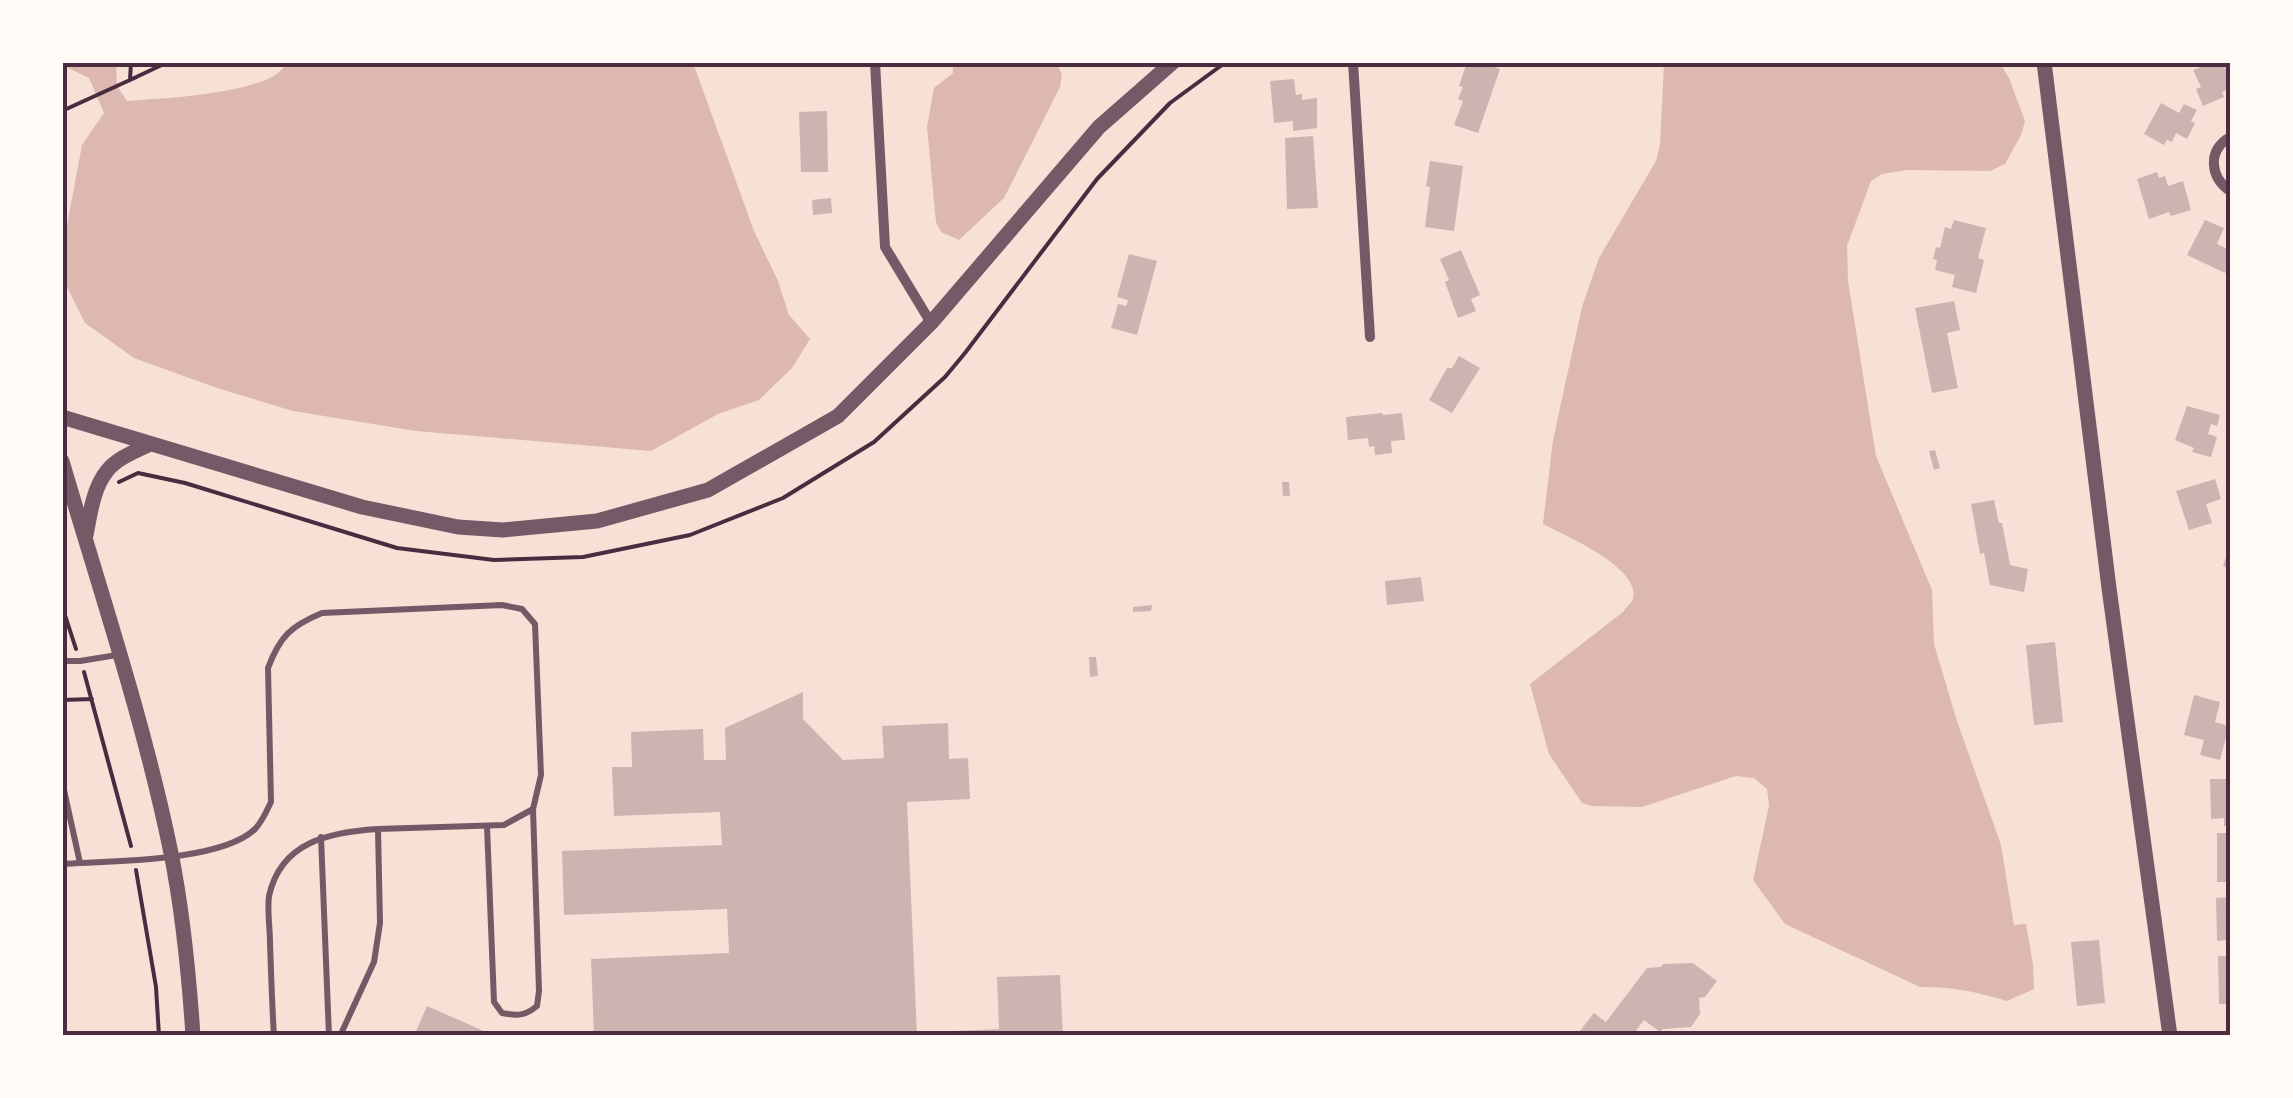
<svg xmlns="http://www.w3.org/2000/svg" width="2293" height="1098" font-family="'Roboto Condensed',sans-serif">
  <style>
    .water { fill: #dcb8b0 }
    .building { fill: #ccb4b1 }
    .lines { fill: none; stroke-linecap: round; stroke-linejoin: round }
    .path { stroke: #4a2c40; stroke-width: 4 }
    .service { stroke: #755966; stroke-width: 6 }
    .minor { stroke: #755966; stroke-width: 10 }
    .tertiary { stroke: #755966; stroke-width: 15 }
    .neatline { fill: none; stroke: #4a2c40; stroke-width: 4 }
  </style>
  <rect width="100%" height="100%" fill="#f7e1d7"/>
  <path class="water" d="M65,63H116L117,86L127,101C169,98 232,95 270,78C277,75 282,69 288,63H693L754,231L778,281L789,315L810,339L792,368L759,400L718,414L651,451L416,431L293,411L217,388L134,358L85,323L66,285L64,241L82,145L104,113L89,78L66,67Z
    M953,63H1056L1062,74L1060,87L1004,198L959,240L941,232L936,222L927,127L934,88L953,73Z
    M1664,63H2000L2009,78L2025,121L2021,135L2005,164L1990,171L1907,170L1882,174L1871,181L1847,246L1848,281L1876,456L1932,590L1934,644L1957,721L2001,845L2014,925L2026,924L2033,964L2034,989L2007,1001C1979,992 1949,986 1920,987L1785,924L1753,880L1769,806L1767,789L1754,778L1736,776L1642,807L1592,806L1582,803L1549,754L1530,684L1623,612C1626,607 1631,604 1633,599C1642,568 1564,535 1543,524L1553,440L1582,307L1599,258L1656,161L1660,145Z"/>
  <path class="building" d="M1467,62H1482L1500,69L1478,133L1454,125L1463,101L1458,99L1463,87L1459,86Z
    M2213,62H2230V89L2222,92L2224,97L2203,106L2196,89L2201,87L2193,70Z
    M1294,79L1296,95L1302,94V100L1317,98V128L1293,131V121L1274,123L1270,81Z
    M2161,103L2179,113L2184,104L2197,110L2191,121L2195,123L2187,139L2176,133L2172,142L2167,140L2164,145L2144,134Z
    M827,111L828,172H801L799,112Z
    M1313,136L1318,208L1287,209L1285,138Z
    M1430,161L1463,166L1454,231L1425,227L1430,187L1426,186Z
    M2157,172L2159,178L2165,176L2168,186L2183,181L2191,210L2171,216L2169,212L2149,219L2137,179Z
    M831,198L832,213L813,215L812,200Z
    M1954,220L1986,228L1978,258L1984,260L1976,293L1952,287L1955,275L1935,270L1937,260L1933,259L1936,247L1940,248L1945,227L1951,229Z
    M2205,220L2224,228L2217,244L2230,250V260L2225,273L2187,255Z
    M1461,250L1480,295L1471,299L1476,311L1458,318L1445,282L1449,280L1440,259Z
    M1129,254L1157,261L1137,335L1111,328L1118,304L1126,306L1128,300L1117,297Z
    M1954,301L1960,330L1947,333L1958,388L1932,393L1915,308Z
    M1459,356L1480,368L1452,413L1429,400L1447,368H1452Z
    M2187,406L2220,415L2217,426L2211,424L2208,434L2217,437L2211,457L2192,452L2194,448L2175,440Z
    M1382,413L1383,415L1402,413L1405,440L1391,441L1392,453L1375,455L1374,446L1369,447L1368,438L1348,440L1346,417Z
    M1935,450L1940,468L1934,470L1929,451Z
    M2215,479L2221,499L2206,504L2212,523L2189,530L2176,491Z
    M1282,482H1289L1290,496H1283Z
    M1994,500L1999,523H2002L2010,565L2028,569L2024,592L1990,585L1984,553L1980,554L1971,504Z
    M2230,545V569L2223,566Z
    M1421,577L1424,601L1387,605L1385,581Z
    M1152,605L1151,611L1133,612V607Z
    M2055,642L2063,722L2034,725L2026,645Z
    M1089,657H1096L1098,676L1090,677Z
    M803,692V719L843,760L884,758L882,726L948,723L949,759L968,758L970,799L907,802L917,1036H594L591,959L729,953L727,909L564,915L562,851L722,845L720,812L614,816L612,767H632L631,732L703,729L704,760H726L725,728Z
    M2194,695L2220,702L2215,722L2229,726L2220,760L2200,755L2204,740L2184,735Z
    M2210,779H2230V826H2224V818L2211,819Z
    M2217,833H2230V882H2217Z
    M2230,897V940L2217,941L2216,898Z
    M2099,940L2105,1003L2077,1006L2071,942Z
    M2218,956H2230V1004H2219Z
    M1693,963L1717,981L1705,997L1699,998L1700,1014L1691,1027L1663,1029L1660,1032L1644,1020L1632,1036H1583L1579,1032L1594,1013L1606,1022L1647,968L1661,967L1663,964Z
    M1060,975L1063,1036H932V1032L999,1029L997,977Z
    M427,1006L495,1036H414Z"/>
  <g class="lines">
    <path class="path" d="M130,80L168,62
      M62,111L130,80L131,62
      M119,482L138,473L185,483L397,548L494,560L583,557L690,535L783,498L874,442L945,377L965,353L1097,179L1170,103L1226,62
      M62,606L76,649
      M84,672L131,846
      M62,700L92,699
      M136,870L156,987L159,1036"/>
    <path class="service" d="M62,661H80L117,655
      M62,781L80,863
      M487,826L494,1002L502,1013C518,1016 525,1016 537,1006L539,991L533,809
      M321,837L329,1036
      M62,864C109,861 221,862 255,829C262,822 266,812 271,802L268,668C280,636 291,626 322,613L502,605L522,609L535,624L541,775L533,809L504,825L378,829L380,923L374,962L340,1036
      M274,1036C272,1004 271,973 270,942C270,928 267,910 269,896C281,841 331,832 378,829"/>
    <path class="minor" d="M875,62L885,247L931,323
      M1353,62L1370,337
      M2230,137C2207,151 2210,177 2230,191"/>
    <path class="tertiary" d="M2044,62L2109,588L2170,1036
      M62,417L362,507L458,527L503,530L597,521L708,490L838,416L931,323L1099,127L1173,62
      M62,461C100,591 144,721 171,853C183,913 189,975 193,1036
      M86,535C90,515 93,488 107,471C117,458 136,451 150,444"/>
  </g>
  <rect width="2293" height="1098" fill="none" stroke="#fffaf5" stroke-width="130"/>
  <rect x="65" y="65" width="2163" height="968" class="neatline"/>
</svg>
